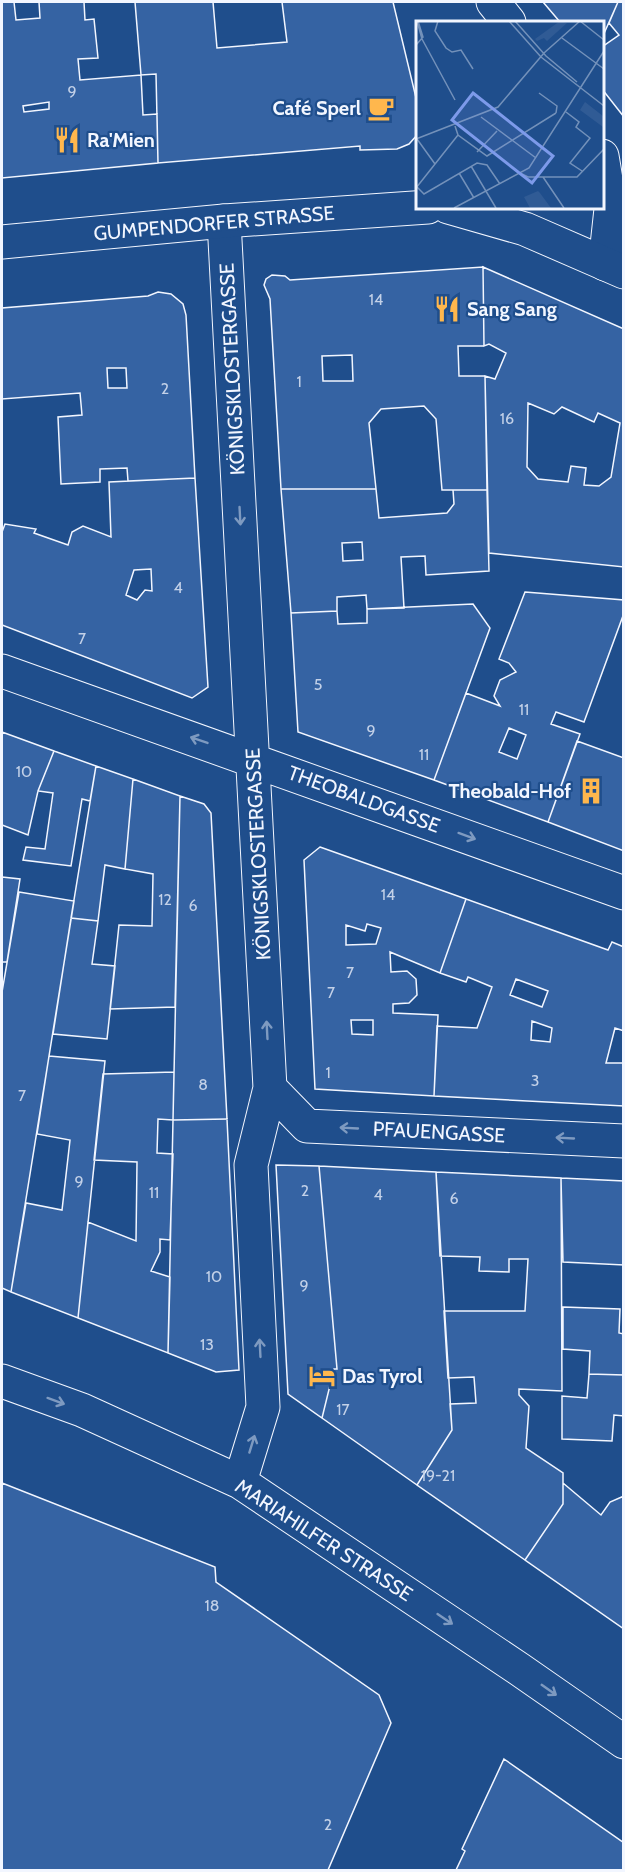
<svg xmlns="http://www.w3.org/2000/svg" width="625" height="1872" font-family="Cabin,sans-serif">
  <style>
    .building { fill: #3563a3; stroke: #f2f6ff; stroke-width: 1.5; fill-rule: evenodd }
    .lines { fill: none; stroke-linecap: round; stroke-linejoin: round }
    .minor-casing { stroke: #f2f6ff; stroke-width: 35 }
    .tertiary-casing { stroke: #f2f6ff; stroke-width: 35 }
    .minor { stroke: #1f4e8c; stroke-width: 33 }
    .tertiary { stroke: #1f4e8c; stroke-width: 33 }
    .oneway { stroke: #7e9ac0 }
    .labels { text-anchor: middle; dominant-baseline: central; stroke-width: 4.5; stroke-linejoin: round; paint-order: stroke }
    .number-label { font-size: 16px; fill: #c3d1e8 }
    .poi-label { font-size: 20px; font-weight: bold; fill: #f2f6ff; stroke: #1f4e8c; text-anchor: start }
    .street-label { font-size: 20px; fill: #f2f6ff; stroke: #1f4e8c }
    .inset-road { fill: none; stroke: #7391ba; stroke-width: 1.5 }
    .view { fill: #7d9aea; fill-opacity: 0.15; stroke: #7d9aea; stroke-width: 3 }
    .inset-edge { fill: none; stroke: #f2f6ff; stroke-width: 3 }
  </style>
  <rect width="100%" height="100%" fill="#1f4e8c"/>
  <path class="building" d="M2,2H14L16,20L40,18L39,2H84L85,20L94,19L98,58L78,59L80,80L141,75L143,115L157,114L158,163L2,178ZM49,102V109L24,112L23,106Z
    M135,2H213L217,48L287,42L282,2H393L418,106V134L409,144L397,149L360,150V146L158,163L156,74L141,75Z
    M543,2H618L602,38V22H560Z
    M618,2H624V117L602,89V47L619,35L609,23Z
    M483,267L484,346H458L459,376H485L487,490H442L436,419L424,406L381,409L369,423L376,489H281L270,299L264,285L266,279L272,275L285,276L290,280ZM352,355L353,381H323L322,356Z
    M483,267L624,329V567L489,553L485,376L495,379L506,353L489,344L484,346ZM528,403L554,414L562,407L594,422L598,413L620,423L611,477L599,486L584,485L586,468L571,466L568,482L538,479L527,467Z
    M158,292L171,294L183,304L186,315L195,478L128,481L127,468L100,469V482L61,484L58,417L82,415L80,393L2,399V308L148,296ZM107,368H126L127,388H108Z
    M195,478L208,687L192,698L2,625V532L5,524L36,529L34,533L68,545L72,532L83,526L111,537L109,482ZM151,569L152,591L145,590L137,600L126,595L134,570Z
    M281,489H376L379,518L447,513L454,504L453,490H487L489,571L426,575L425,556L401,557L404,608L367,609L366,595L337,597V611L291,613ZM362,542L363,560L343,561L342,543Z
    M525,592L624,600V613L584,722L556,712L551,724L580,734L548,822L434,780L466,693L500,706L494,696L500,680L516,672L509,663L499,659ZM509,728L526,735L517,759L499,752Z
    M473,604L490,628L434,780L298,732L291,613L337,611L338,624L367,623V609Z
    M2,732L54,751L38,791L28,835L2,825Z
    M577,741L624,758V851L548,822Z
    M54,751L96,766L90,801L82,799L71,866L23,860L26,847L45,849L53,793L38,791Z
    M96,766L133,779L125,869L105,865L98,921L71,918Z
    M133,779L180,796L175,1007L110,1009L119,925L152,926L153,874L125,869Z
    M180,796L204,804L211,813L227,1119L173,1120Z
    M320,847L466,899L440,973L390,952L391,972L407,971L416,979L417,995L409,1003L393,1004V1013L438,1015L434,1096L315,1089L304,860ZM367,924L381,928L376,944L346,945V925L365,931ZM351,1020H373V1035L352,1034Z
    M2,877L20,879L7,962H2Z
    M19,892L74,901L11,1292L2,1288V992Z
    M466,899L608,950L612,942L624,947V1031L615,1028L606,1063H624V1106L434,1096L437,1026L477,1028L492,987L468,977L466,982L440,973ZM516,979L548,991L542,1007L510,995ZM532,1021L552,1028L550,1042L531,1040Z
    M71,918L98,921L92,964L115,966L107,1039L53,1034Z
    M49,1056L105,1061L78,1318L11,1292L26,1203L62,1210L70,1140L37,1134Z
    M174,1072L173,1120L158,1119L157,1153L173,1154L170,1240L160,1239V1252L151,1271L170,1277L168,1353L78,1318L88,1222L136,1241L137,1162L94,1160L103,1074Z
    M227,1119L239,1370L216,1372L168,1353L173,1120Z
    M276,1165L319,1166L337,1369H334L322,1418L288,1394Z
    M319,1166L436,1172L452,1430L417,1485L322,1418L334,1369H337Z
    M436,1172L561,1178L562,1391L519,1389V1395L529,1406L526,1448L563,1473V1504L525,1560L417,1485L452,1430L450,1404L476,1403L474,1377L448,1378L444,1311H525L528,1259H509V1272L479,1271L480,1257L440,1256Z
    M561,1178L624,1181V1265L563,1262Z
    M563,1307L620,1309L619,1333L624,1334V1375L589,1374L590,1351L563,1349Z
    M589,1374L624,1375V1416L614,1415L612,1441L562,1439V1396L587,1398Z
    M2,1483L215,1567L216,1582L379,1695L391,1723L328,1870H2Z
    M563,1483L601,1515L610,1502L624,1496V1629L525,1560L563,1504Z
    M504,1759L624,1843V1870H456L465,1851L462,1849Z"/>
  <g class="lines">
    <g class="minor-casing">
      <path id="minor" d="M493,2L509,22
        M602,156L611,209L605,264
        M224,221L270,1088L251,1165L263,1407L240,1482
        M2,671L624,893
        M270,1088L307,1126L624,1141
        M2,1381L82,1410L240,1482L519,1669L624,1742"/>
    </g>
    <g class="tertiary-casing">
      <path id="tertiary" d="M448,207L525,229L624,272
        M2,242L224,221L428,207"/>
    </g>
    <use href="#minor" class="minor"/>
    <use href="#tertiary" class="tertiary"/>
  </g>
  <defs><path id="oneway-shaft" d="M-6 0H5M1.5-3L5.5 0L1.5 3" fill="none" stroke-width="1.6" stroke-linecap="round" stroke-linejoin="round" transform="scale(1.5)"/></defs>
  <g class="oneway">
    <use href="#oneway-shaft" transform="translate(240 516) rotate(87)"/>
    <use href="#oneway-shaft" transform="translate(199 740) rotate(-161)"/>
    <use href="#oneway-shaft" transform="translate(467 836) rotate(20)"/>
    <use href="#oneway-shaft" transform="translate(267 1030) rotate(-93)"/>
    <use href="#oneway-shaft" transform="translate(349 1128) rotate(-177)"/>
    <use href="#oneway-shaft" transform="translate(565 1138) rotate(-177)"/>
    <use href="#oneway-shaft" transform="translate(260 1348) rotate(-93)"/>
    <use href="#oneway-shaft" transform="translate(56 1401) rotate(20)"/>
    <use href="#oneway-shaft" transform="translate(252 1444) rotate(-73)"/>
    <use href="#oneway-shaft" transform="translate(445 1619) rotate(34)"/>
    <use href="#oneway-shaft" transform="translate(549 1690) rotate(35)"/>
  </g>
  <defs>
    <g id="cafe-bare" transform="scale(2.07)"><path d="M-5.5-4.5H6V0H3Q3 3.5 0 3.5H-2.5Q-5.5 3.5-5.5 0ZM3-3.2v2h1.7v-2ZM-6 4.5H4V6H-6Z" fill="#ffb74d" stroke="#1f4e8c" stroke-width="2.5" paint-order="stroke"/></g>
    <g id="restaurant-bare" transform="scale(2.07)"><path d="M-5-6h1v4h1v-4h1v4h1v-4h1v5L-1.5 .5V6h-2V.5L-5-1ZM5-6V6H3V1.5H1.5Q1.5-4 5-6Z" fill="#ffb74d" stroke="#1f4e8c" stroke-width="2.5" paint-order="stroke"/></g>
    <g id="building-bare" transform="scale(2.07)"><path d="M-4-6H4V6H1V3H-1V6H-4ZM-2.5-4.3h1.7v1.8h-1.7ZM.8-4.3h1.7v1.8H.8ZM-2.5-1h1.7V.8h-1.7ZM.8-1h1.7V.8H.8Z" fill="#ffb74d" stroke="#1f4e8c" stroke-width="2.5" paint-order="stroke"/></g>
    <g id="hotel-bare" transform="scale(2.07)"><path d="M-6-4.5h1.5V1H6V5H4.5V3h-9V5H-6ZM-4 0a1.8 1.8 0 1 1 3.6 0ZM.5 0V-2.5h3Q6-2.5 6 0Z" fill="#ffb74d" stroke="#1f4e8c" stroke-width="2.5" paint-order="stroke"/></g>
  </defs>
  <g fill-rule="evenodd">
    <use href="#cafe-bare" x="381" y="108"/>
    <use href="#restaurant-bare" x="67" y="140"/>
    <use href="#restaurant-bare" x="447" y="309"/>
    <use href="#building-bare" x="591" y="791"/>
    <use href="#hotel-bare" x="322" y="1376"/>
  </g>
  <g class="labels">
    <g class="number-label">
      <text x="72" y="91">9</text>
      <text x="376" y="299">14</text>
      <text x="299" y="381">1</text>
      <text x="165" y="388">2</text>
      <text x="507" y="418">16</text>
      <text x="178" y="587">4</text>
      <text x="82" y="638">7</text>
      <text x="318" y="684">5</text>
      <text x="524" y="709">11</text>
      <text x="371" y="730">9</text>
      <text x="424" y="754">11</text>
      <text x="24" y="771">10</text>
      <text x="388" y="894">14</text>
      <text x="165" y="899">12</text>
      <text x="193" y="905">6</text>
      <text x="350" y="972">7</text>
      <text x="331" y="992">7</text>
      <text x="328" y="1072">1</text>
      <text x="535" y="1080">3</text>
      <text x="203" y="1084">8</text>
      <text x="22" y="1095">7</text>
      <text x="79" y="1181">9</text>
      <text x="305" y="1190">2</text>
      <text x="154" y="1192">11</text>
      <text x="378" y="1194">4</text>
      <text x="454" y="1198">6</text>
      <text x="214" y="1276">10</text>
      <text x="304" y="1285">9</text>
      <text x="207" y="1344">13</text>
      <text x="343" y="1409">17</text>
      <text x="438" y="1475">19-21</text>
      <text x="212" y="1605">18</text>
      <text x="328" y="1824">2</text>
    </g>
    <g class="poi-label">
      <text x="361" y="108" text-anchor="end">Café Sperl</text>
      <text x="87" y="140">Ra'Mien</text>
      <text x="467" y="309">Sang Sang</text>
      <text x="571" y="791" text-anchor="end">Theobald-Hof</text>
      <text x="342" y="1376">Das Tyrol</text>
    </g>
    <g class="street-label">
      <text transform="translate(214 223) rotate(-5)">GUMPENDORFER STRASSE</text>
      <text transform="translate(232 369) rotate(-93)">KÖNIGSKLOSTERGASSE</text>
      <text transform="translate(364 799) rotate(20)">THEOBALDGASSE</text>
      <text transform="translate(258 854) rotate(-93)">KÖNIGSKLOSTERGASSE</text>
      <text transform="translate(439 1132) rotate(3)">PFAUENGASSE</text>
      <text transform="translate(324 1540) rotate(33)">MARIAHILFER STRASSE</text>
    </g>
  </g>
  <g transform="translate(416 21)">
    <rect width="188" height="188" fill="#1f4e8c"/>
    <path d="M144,0L151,2L131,20L128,17L121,20L119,18ZM169,81L187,95V106L164,89ZM122,170L124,172L135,187H114L108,176Z" fill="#305b95"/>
    <path class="inset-road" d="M1,0L6,18M22,0L19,10L30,27L36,31L45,29L57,48M93,0L125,36L188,85M99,0L130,35L161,61M164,0L188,19M146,17L188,48M6,18L39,79M0,24L7,16L2,0M123,72L141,85L140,92M150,91L163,101L160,106L174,117L154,142L166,150M65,96L120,137M39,105L42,114L71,135L140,92M0,118L82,86L128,32L164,0M1,118L19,143M61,131L81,110M55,145L80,187M43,152L58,177M106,153L112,156H161L188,128M127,156L148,187M1,166L8,173L61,142L71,144L84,163M0,167L42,114M38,187L113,147L188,30"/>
    <path class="view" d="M57,72L137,135L116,162L36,99Z"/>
    <rect width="188" height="188" class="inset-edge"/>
  </g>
  <rect width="625" height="1872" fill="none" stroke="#f2f6ff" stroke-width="6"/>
</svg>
